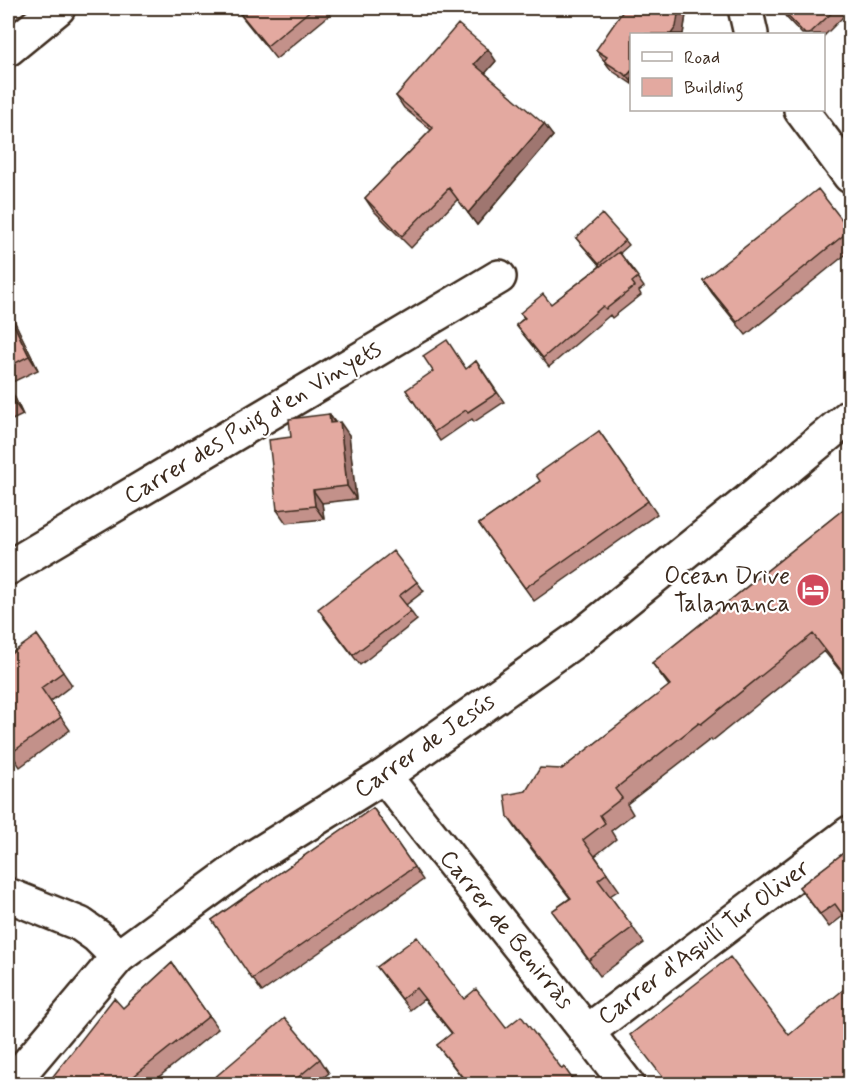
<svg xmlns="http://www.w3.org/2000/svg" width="858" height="1092" font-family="Mynerve,sans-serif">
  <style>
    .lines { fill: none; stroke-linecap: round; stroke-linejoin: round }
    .minor-casing { stroke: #3b2a1e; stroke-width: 38 }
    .tertiary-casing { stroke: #3b2a1e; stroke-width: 38 }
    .minor { stroke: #fff; stroke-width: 33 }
    .tertiary { stroke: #fff; stroke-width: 33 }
    .wall { fill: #c3918a; stroke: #3b2a1e; stroke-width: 1.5 }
    .shaded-wall { fill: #9f7670; stroke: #3b2a1e; stroke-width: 1.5 }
    .building { fill: #e3a9a0; stroke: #3b2a1e; stroke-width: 1.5 }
    .labels { text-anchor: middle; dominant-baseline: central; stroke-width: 4.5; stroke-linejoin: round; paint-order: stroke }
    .street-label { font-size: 24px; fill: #3b2a1e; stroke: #fff }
    .poi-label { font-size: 24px; fill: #3b2a1e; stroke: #fff; text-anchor: end }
  </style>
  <rect width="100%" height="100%" fill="#fff"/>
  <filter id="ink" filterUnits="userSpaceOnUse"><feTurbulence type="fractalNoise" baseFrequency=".0167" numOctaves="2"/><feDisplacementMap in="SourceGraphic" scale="12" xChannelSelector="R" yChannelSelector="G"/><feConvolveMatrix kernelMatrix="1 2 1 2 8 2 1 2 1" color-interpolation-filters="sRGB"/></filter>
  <g filter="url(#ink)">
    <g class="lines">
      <g class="minor-casing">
        <path id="minor" d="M745,8L751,34
          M8,49L58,8
          M801,110L850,176
          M8,568L499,277
          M384,776L587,1032L627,1084
          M8,895L80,924L97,936L118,957
          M587,1032L850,833"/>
      </g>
      <g class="tertiary-casing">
        <path id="tertiary" d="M11,1084L118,957L254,857L384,776L580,637L748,501L850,416"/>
      </g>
      <use href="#minor" class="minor"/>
      <use href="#tertiary" class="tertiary"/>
    </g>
    <path class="wall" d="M235,8H338L276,59Z
      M687,8L683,34H632V84L611,70L596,50Z
      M780,8H850V10L824,36V34H802L786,17Z
      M496,61L485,73L553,136L477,225L458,199L411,248L373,210L365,198L431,130L404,108L396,96Z
      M850,230V251L746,335L712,293L703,280Z
      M576,238L625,240L629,245L620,253L644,287L639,291L641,295L612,318L610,315L549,367L516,325L524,318L520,313L551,304L600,266Z
      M8,309L38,370L8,384L23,415L8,422Z
      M476,361L504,402L474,422L472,419L440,441L406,390L467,369Z
      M329,414L335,422L349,435L356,499L322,503L324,519L286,523L277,510L291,437Z
      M599,431L657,514L534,601L479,524L540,481Z
      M850,504V683L824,651L712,741L711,739L627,804L633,814L611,831L616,839L595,856L619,890L610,896L644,943L600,976L552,911L570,898L519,833L508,817L526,791L562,769L669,686L652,663Z
      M417,582L424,591L406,605L417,620L360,665L324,618Z
      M37,635L72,685L50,702L70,730L20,767L8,749Z
      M373,808L423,880L262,992L212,920Z
      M850,848V926L843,916L829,927L799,887Z
      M172,963L218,1029L150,1084H47L123,1008Z
      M377,967L464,999L506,1028L562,1069L576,1084H467L437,1045L452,1034L424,999L410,1010Z
      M320,1059L329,1073L315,1084H207Z"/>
    <path class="shaded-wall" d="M679,8H687L683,34H671Z
      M488,49L496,61L483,76L474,64Z
      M632,70V82L627,76Z
      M544,124L553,136L477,225L468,213Z
      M8,309L10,312L38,370L29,356L8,313Z
      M8,383L23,415L14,402L8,388Z
      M329,414L338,428L330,423Z
      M340,422L349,435L356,499L347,486Z
      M313,490L322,503L324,519L315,506Z
      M850,1068V1084H838Z"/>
    <path class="building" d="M236,8H313L267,46Z
      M625,8H679L676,27L671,34H632V70L627,76L604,61L607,57L596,50Z
      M780,8H837L809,34H805Z
      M458,24L488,49L474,64L544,124L468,213L449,188L402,236L365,198L433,128L396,96Z
      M818,189L850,230L737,322L703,280Z
      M602,214L625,240L599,264L576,238Z
      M619,252L638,277L632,282L635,286L606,309L603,306L543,358L516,325L525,318L520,313L543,294L551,304Z
      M8,313L29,356L8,367Z
      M447,340L466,369L476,361L497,393L468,412L466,410L434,432L406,390L433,371L423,356Z
      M8,388L14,402L8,405Z
      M329,414L330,423L340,422L347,486L313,490L315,506L277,510L269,440L291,437L289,419Z
      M599,431L648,501L525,588L479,524L540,481L536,475Z
      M850,504V682L813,634L701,724L699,723L615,789L622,798L600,815L605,823L583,840L607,873L598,880L633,927L589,960L552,911L571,898L508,817L505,795L526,791L540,768L562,769L670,685L652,663Z
      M393,551L417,582L399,596L411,611L353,655L318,609Z
      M37,635L63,672L41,688L61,717L11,753L8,749V656Z
      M373,808L414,867L252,979L212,920Z
      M850,848V925L835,904L820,914L799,887Z
      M417,937L464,999L476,989L506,1028L521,1016L562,1069L564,1067L576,1084H468L437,1045L452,1033L416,988L402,999L377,967Z
      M730,957L789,1035L850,984V1068L838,1084H673L675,1082L671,1084H668L630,1035Z
      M172,963L209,1016L124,1084H47L114,998L123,1008Z
      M285,1018L320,1059L290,1084H207Z"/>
  </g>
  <defs>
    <g id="hotel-disc" transform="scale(1.725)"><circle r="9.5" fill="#d1495b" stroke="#fff"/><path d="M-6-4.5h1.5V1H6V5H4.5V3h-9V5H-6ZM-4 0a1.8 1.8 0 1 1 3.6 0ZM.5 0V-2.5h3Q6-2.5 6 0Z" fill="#fff"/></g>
  </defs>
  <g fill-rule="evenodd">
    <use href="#hotel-disc" x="813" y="590"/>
  </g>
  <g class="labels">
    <g class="street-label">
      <text transform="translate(253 423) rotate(-31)">Carrer des Puig d'en Vinyets</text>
      <text transform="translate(425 746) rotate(-35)">Carrer de Jesús</text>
      <text transform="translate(506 930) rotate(51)">Carrer de Benirràs</text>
      <text transform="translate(704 943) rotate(-37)">Carrer d'Aquilí Tur Oliver</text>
    </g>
    <g class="poi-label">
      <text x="790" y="576">Ocean Drive<tspan x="790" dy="28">Talamanca</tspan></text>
    </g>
  </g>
  <rect width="858" height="1092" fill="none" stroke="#fff" stroke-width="30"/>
  <rect x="15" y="15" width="828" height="1062" fill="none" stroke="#3b2a1e" stroke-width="2" filter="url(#ink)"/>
  <rect x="630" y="33" width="195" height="78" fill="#ffffff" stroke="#b1aaa5" stroke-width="1.5"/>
  <rect x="642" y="52" width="30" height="9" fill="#ffffff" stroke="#b1aaa5" stroke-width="1.5"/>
  <text x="684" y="63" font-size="18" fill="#3b2a1e">Road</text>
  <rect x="642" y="78" width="30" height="18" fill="#e3a9a0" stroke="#b1aaa5" stroke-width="1.5"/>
  <text x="684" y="93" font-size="18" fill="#3b2a1e">Building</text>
</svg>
